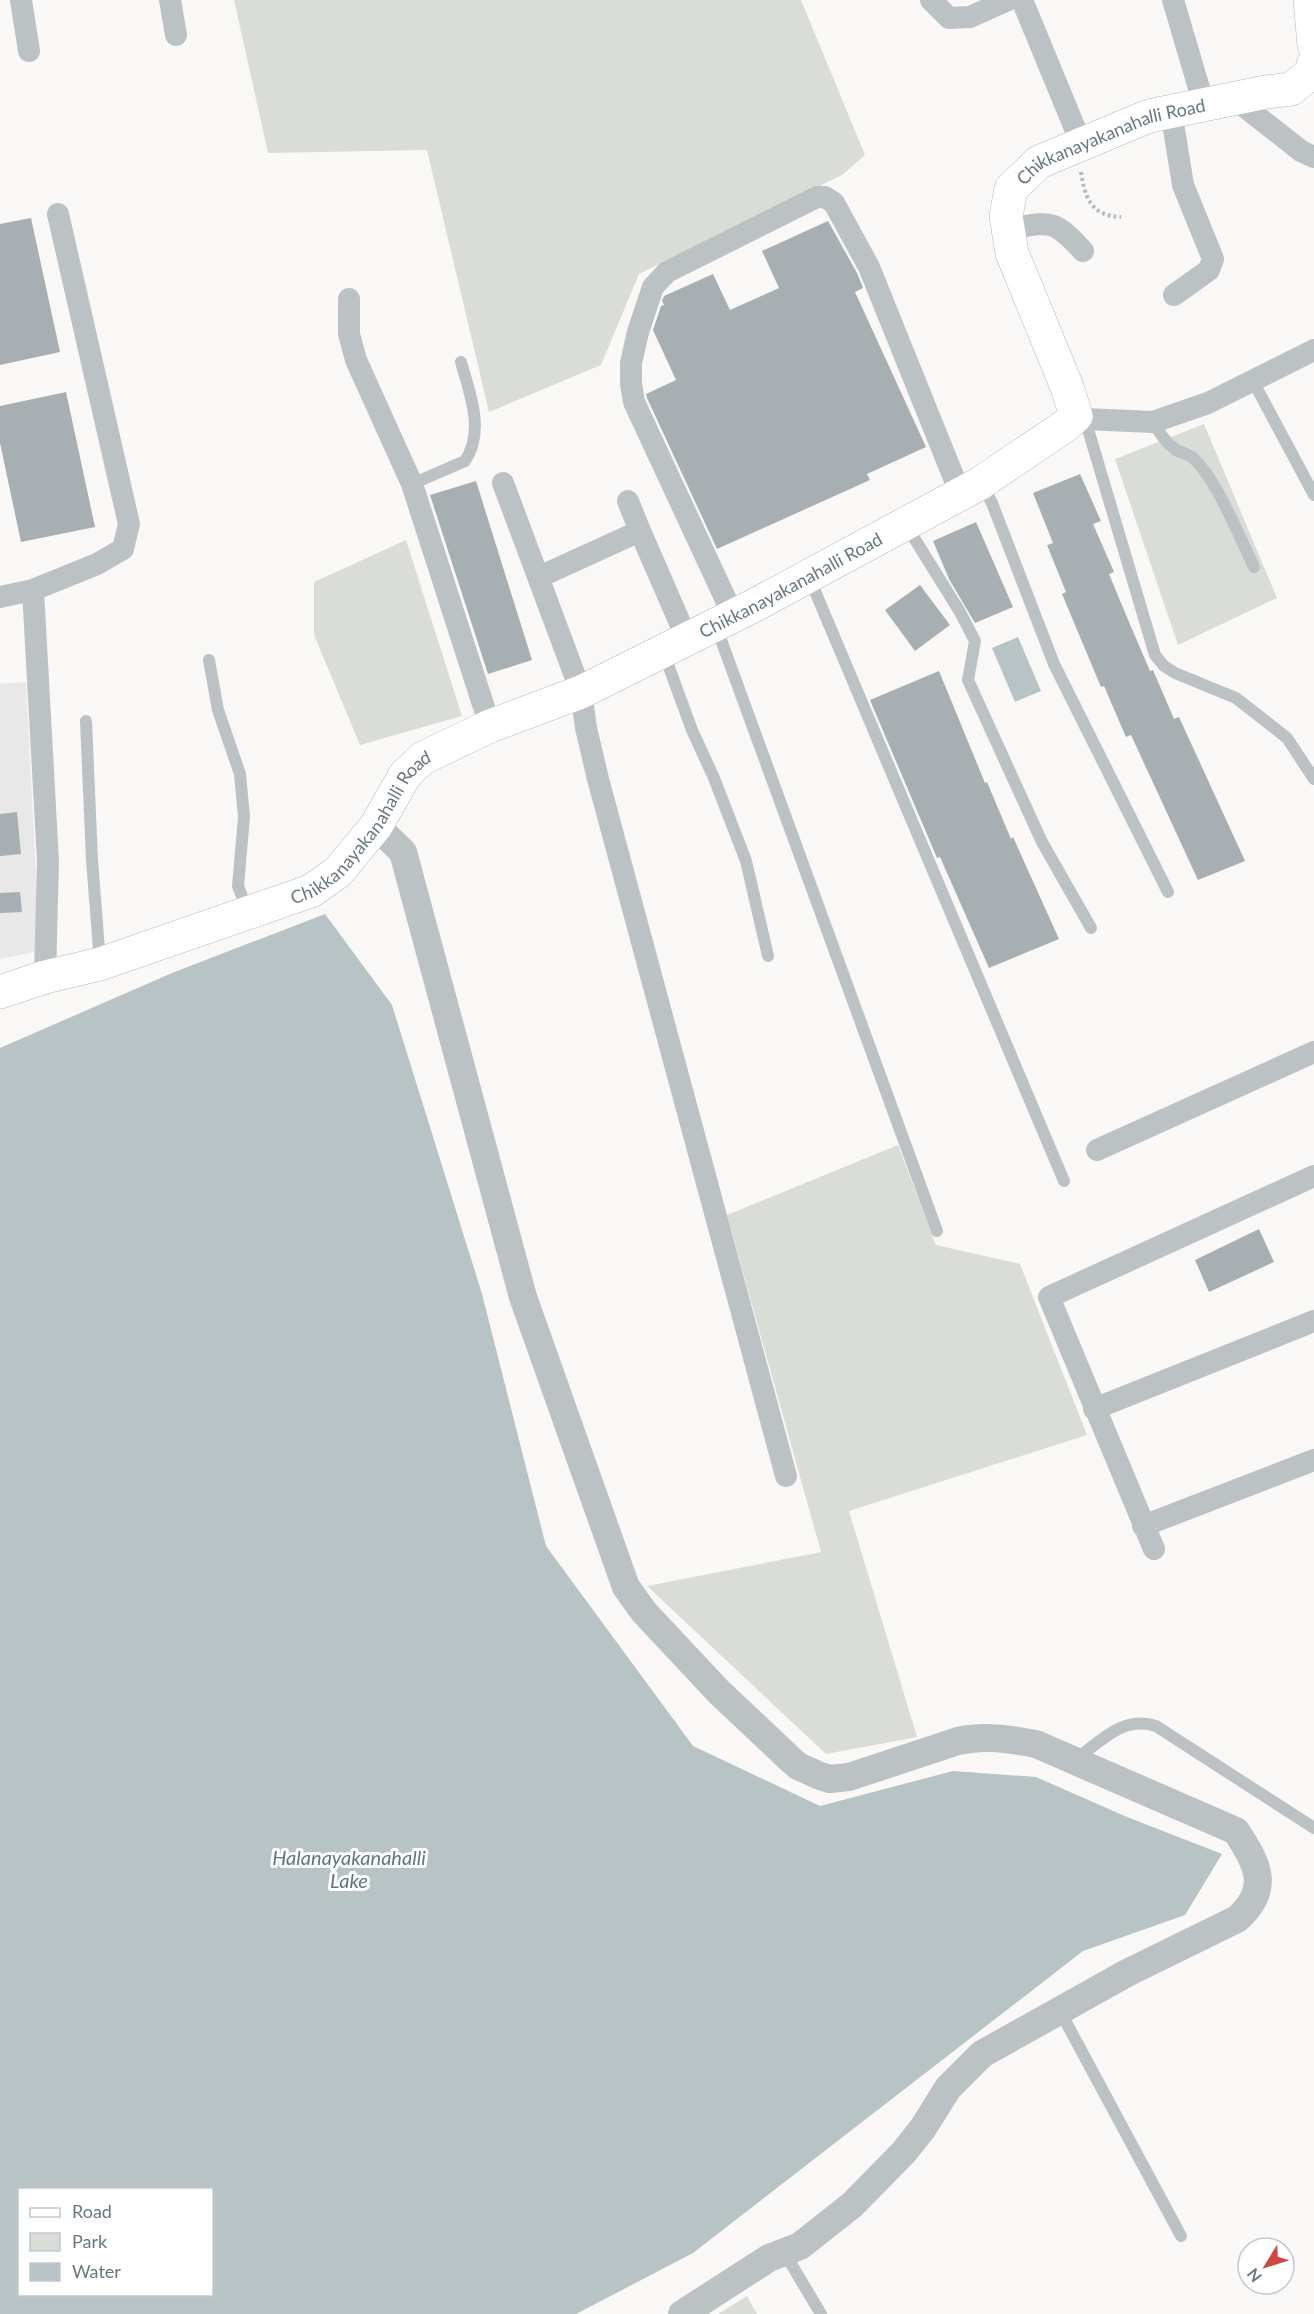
<svg xmlns="http://www.w3.org/2000/svg" width="1314" height="2314" font-family="Lato,sans-serif">
  <style>
    .built { fill: #e7e8e7 }
    .green { fill: #daddd7 }
    .water { fill: #b7c3c5; fill-rule: evenodd }
    .building { fill: #a7afb3 }
    .lines { fill: none; stroke-linecap: round; stroke-linejoin: round }
    .secondary-casing { stroke: #b1b8bb; stroke-width: 34 }
    .path { stroke: #b7bbbd; stroke-width: 4; stroke-dasharray: 3 3; stroke-linecap: butt }
    .service { stroke: #bcc2c4; stroke-width: 12 }
    .minor { stroke: #bcc2c4; stroke-width: 22 }
    .tertiary { stroke: #bcc2c4; stroke-width: 28 }
    .secondary { stroke: #fff; stroke-width: 33 }
    .labels { text-anchor: middle; dominant-baseline: central; stroke-width: 6; stroke-linejoin: round; paint-order: stroke }
    .street-label { font-size: 18px; fill: #67787e; stroke: #fff }
    .water-label { font-size: 20px; font-style: italic; fill: #627678; stroke: #fff }
  </style>
  <rect width="100%" height="100%" fill="#f9f8f7"/>
  <path class="built" d="M26,682L40,951L0,959V684Z"/>
  <path class="green" d="M234,0H801L865,155L842,175L639,274L601,365L489,412L427,150L268,153Z
    M1204,424L1277,598L1178,645L1115,459Z
    M406,540L462,716L360,745L314,635V582Z
    M898,1145L936,1245L1020,1264L1087,1435L849,1511L917,1737L826,1754L647,1586L821,1552L727,1215Z
    M747,2296L757,2314H718Z"/>
  <path class="water" d="M1018,637L1041,691L1015,702L992,648Z
    M325,914L392,1005L482,1294L546,1546L693,1746L820,1806L953,1771L1036,1777L1127,1817L1222,1854L1185,1915L1083,1951L693,2253L576,2314H0V1048L172,973ZM20,2190H212V2294H20Z"/>
  <path class="building" d="M31,218L60,352L0,365V224Z
    M828,221L857,273L863,288L855,292L926,447L867,474L870,480L717,549L647,398L646,394L676,380L653,330L661,306L664,305L662,301L664,296L713,274L730,310L779,288L762,251Z
    M66,392L95,527L21,542L0,443V406Z
    M1080,474L1101,521L1093,524L1114,572L1109,574L1129,622L1150,671L1153,670L1174,719L1179,717L1245,861L1198,880L1131,735L1126,737L1104,686L1101,687L1062,594L1066,592L1047,545L1053,543L1033,493Z
    M476,481L532,660L488,674L430,495Z
    M976,522L1013,607L975,623L949,579L933,541Z
    M920,585L950,625L915,651L885,610Z
    M939,671L985,783L987,782L1011,839L1013,837L1059,939L989,968L940,857L937,858L870,700Z
    M17,812L21,854L0,856V814Z
    M20,892L22,912L0,913V893Z
    M1259,1229L1274,1262L1209,1292L1195,1260Z"/>
  <g class="lines">
    <g class="secondary-casing">
      <g id="secondary">
        <path d="M1310,0L1314,45"/>
        <path id="s1" d="M0,992L45,977L100,964L311,891L338,872L376,826L405,775L423,758L490,726L581,692L755,605L979,484L1065,426L1076,416L1067,387L1012,253L1006,216L1011,189L1039,162L1149,116L1266,92L1291,89L1311,73L1314,62"/>
      </g>
    </g>
    <path class="path" d="M1081,172C1085,199 1092,216 1121,217"/>
    <path class="service" d="M1253,381L1314,495
      M1085,419L1155,655L1164,666L1175,673L1236,698L1287,738L1314,779
      M1153,422C1160,433 1165,442 1176,450C1181,453 1189,454 1193,458C1216,478 1240,538 1254,567
      M412,484L465,461C485,431 470,394 461,362
      M982,485L992,503L1054,664L1168,892
      M906,525L960,612L975,641L968,680L1042,842L1091,928
      M809,577L1064,1181
      M716,626L937,1231
      M663,651L692,730L714,778L746,861L768,956
      M209,660L218,710L240,774L244,817L238,886L248,912
      M86,721L92,860L100,962
      M1075,1760C1100,1742 1123,1715 1156,1726L1314,1828
      M1060,2011L1181,2236
      M784,2252L821,2314"/>
    <path class="minor" d="M21,0L29,51
      M170,0L176,35
      M931,0L949,18L970,17L1008,0
      M1022,0L1081,143
      M1173,0L1204,105
      M1235,99L1301,151L1314,157
      M1171,111L1183,185L1213,259L1209,270L1174,295
      M1008,229C1051,222 1053,218 1083,251
      M349,299V334L356,360L412,484L490,726
      M1076,416L1085,419L1153,422L1208,403L1314,350
      M503,483L581,692L586,728L598,779L786,1476
      M628,501L640,531
      M539,577L640,531L687,639
      M33,590L97,564L123,549L129,524L58,214
      M0,597L33,590L48,861L45,977
      M733,615L634,402L631,384V363L638,332L653,287L667,272L817,197H825L834,203L869,267L960,493
      M1097,1150L1314,1052
      M1094,1409L1314,1321
      M1143,1526L1314,1460
      M1154,1549L1049,1297L1314,1176"/>
    <path class="tertiary" d="M376,826L403,852L523,1297L626,1587L644,1612L718,1691L790,1759L798,1766L820,1776L830,1779L849,1777L958,1741C985,1735 1009,1739 1036,1744L1236,1831C1258,1864 1271,1889 1237,1919L1127,1973L982,2054L948,2088L923,2128L904,2152L852,2205L800,2246L769,2258L682,2314"/>
    <use href="#secondary" class="secondary"/>
  </g>
  <g class="labels">
    <g class="street-label">
      <text stroke="none"><textPath href="#s1" startOffset="1596">Chikkanayakanahalli Road</textPath></text>
      <text stroke="none"><textPath href="#s1" startOffset="910">Chikkanayakanahalli Road</textPath></text>
      <text stroke="none"><textPath href="#s1" startOffset="408">Chikkanayakanahalli Road</textPath></text>
    </g>
    <g class="water-label">
      <text x="349" y="1857">Halanayakanahalli<tspan x="349" dy="23">Lake</tspan></text>
    </g>
  </g>
  <rect x="18" y="2188" width="195" height="108" fill="#ffffff" stroke="#c2c9cb" stroke-width="1.5"/>
  <rect x="30" y="2208" width="30" height="9" fill="#ffffff" stroke="#c2c9cb" stroke-width="1.5"/>
  <text x="72" y="2218" font-size="18" fill="#67787e">Road</text>
  <rect x="30" y="2233" width="30" height="18" fill="#daddd7" stroke="#c2c9cb" stroke-width="1.5"/>
  <text x="72" y="2248" font-size="18" fill="#67787e">Park</text>
  <rect x="30" y="2263" width="30" height="18" fill="#b7c3c5" stroke="#c2c9cb" stroke-width="1.5"/>
  <text x="72" y="2278" font-size="18" fill="#67787e">Water</text>
  <g transform="translate(1266 2266) rotate(232)"><circle r="28" fill="#ffffff" stroke="#c2c9cb" stroke-width="1.5"/>
  <path d="M0-4.5L10 22L0 15L-10 22Z" fill="#cd4942"/>
  <text y="-9" font-size="16" font-weight="bold" text-anchor="middle" fill="#67787e">N</text>
  </g>
</svg>
